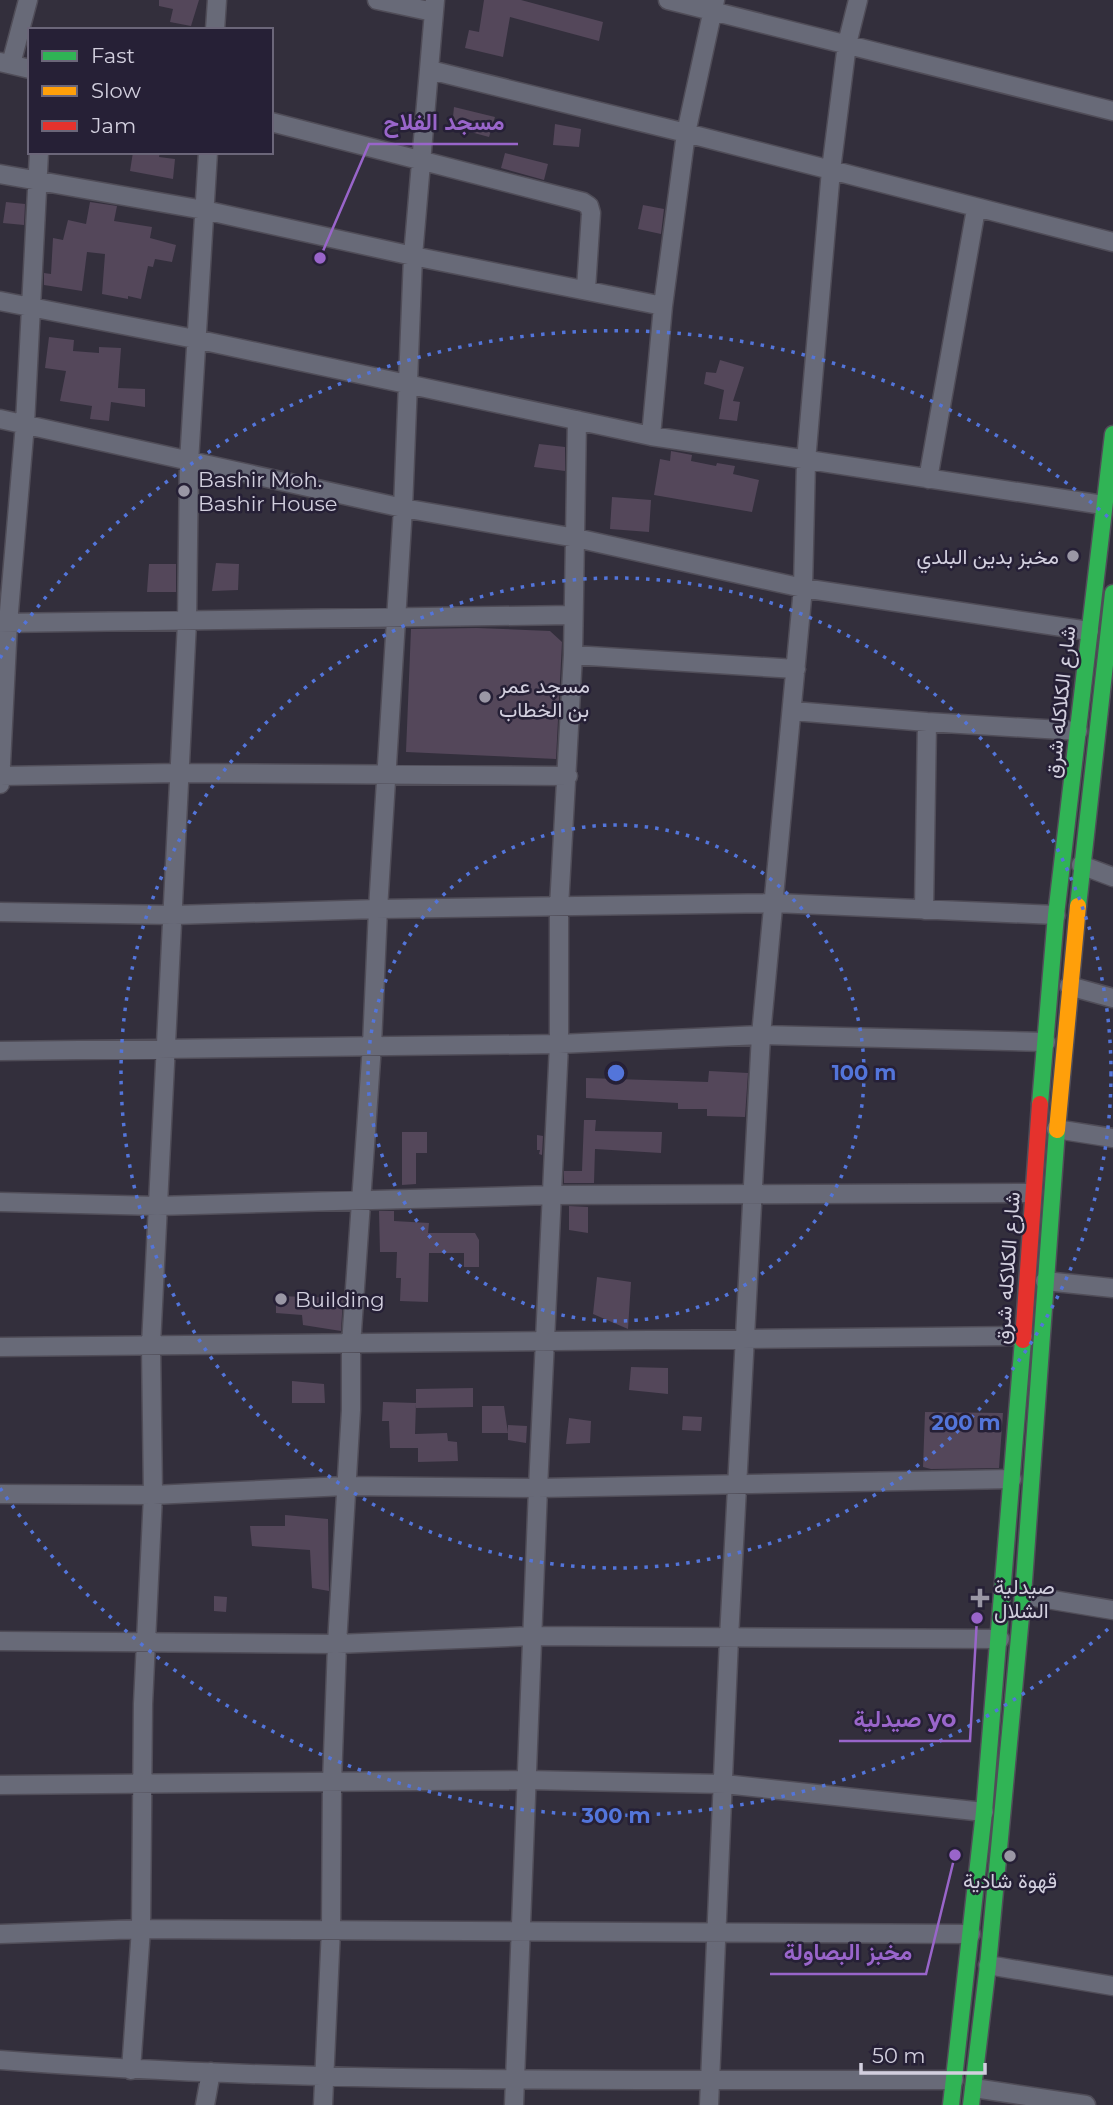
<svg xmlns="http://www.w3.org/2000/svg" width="1113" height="2105" font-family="Montserrat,Vazirmatn,sans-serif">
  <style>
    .building { fill: #54475a }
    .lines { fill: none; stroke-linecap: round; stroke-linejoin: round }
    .street-casing { stroke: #504d58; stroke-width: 21 }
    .fast-casing { stroke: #504d58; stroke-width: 19 }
    .slow-casing { stroke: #504d58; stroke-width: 19 }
    .jam-casing { stroke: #504d58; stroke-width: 19 }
    .street { stroke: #686a78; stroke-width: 18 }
    .fast { stroke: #30b455; stroke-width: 16 }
    .slow { stroke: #ff9f0a; stroke-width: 16 }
    .jam { stroke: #e5322d; stroke-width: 16 }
    .ring { fill: none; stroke: #5375da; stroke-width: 3.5; stroke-dasharray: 3.5 7 }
    .poi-dot { fill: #9a97a5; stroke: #262036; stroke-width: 2.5 }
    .labels { text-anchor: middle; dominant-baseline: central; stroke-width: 5; stroke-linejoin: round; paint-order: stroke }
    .poi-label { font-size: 21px; fill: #d2cfde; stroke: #262036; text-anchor: start }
    .street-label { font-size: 21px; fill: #d2cfde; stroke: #262036 }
    .centre { fill: #5375da; stroke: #262036; stroke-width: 3.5 }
    .ring-label { font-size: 21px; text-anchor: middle; font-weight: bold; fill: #5375da; stroke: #262036; stroke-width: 5; stroke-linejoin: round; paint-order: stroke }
    .leader { fill: none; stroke: #9965ca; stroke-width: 2.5 }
    .callout-dot { fill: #9965ca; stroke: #262036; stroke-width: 2.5 }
    .callout-label { font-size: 23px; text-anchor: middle; font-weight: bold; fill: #9965ca; stroke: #262036; stroke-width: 5; stroke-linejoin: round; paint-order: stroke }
  </style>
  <rect width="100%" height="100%" fill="#332f3c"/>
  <path class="building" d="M159,0H199L191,26L170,22L173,9L159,6Z
    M484,0H521L603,22L599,41L510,17L503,57L465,48L469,30L479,32Z
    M454,107L495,117L489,137L452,127Z
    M555,124L581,129L579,147L553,145Z
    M133,152H160L159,157L175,159L173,179L130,171Z
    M505,153L548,164L544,180L501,168Z
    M6,202L25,204L24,225L3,223Z
    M90,202L117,206L114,221L152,227L150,238L176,245L172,262L155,259L153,267L148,266L141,299L128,296V299L102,294L105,254L87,252L82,291L44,285V273L51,274L53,238L63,240L68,220L86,224Z
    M643,205L664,209L661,234L638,229Z
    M49,337L74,340L73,351L99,353V347L121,348L118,388L145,389V407L111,402L109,421L90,419L92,406L60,401L66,371L45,368Z
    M720,360L744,367L733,401L740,402L737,421L719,419L724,390L704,384L706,372L716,373Z
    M539,444L565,447V471L534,467Z
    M671,451L692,455L691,461L716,466L717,463L735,466L733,474L759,480L752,512L654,495L660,459L670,461Z
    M612,497L651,500L649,532L610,529Z
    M216,563L239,564L238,590L212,591Z
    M149,564H176V592H147Z
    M477,628L550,631L562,642L556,759L406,752L411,629Z
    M709,1071L748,1073L745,1117L707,1116V1109H678V1103L586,1098V1078L708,1082Z
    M584,1120H596L595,1131L662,1132L661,1153L595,1149L594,1183H564V1171H582Z
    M402,1132H427V1153H416V1184L402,1185Z
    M537,1135L543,1136L542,1155L539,1154L540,1150H537Z
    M569,1206L588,1207V1233L569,1230Z
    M379,1211H394V1221L429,1223L428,1233H475L479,1240V1267H464V1253H429L428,1302L400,1301L401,1278H396L397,1252H380Z
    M597,1277L631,1282L628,1329L593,1314Z
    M276,1296L343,1298L341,1331L303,1325L302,1315L276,1313Z
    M631,1367L668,1368V1394L629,1390Z
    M292,1381L324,1384L325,1403H292Z
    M473,1388V1407L416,1408V1389Z
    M383,1402L416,1403L415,1434L447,1433L448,1441L457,1442L458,1461L418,1462V1448H390L389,1421H382Z
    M482,1406H504L508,1433H482Z
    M925,1412L1003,1413L999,1468L931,1469L923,1467Z
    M683,1416L702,1417L701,1431L682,1430Z
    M569,1418L591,1421L590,1443L566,1444Z
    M508,1425L527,1426L526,1443L508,1440Z
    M285,1515L328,1519L329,1591L312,1588L310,1550L252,1546L250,1526H285Z
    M214,1596L227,1597L226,1612L214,1611Z"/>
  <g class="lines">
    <g class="street-casing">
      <path id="street" d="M377,0L433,12
        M668,0L1113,111
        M215,30L217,0
        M0,62L30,69
        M11,64L28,0
        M430,70L686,133L1113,242
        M271,122L583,202L589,206L591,213L586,289
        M0,174L204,210L413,256L663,306
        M0,301L195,339L651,436L1103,505
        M0,419L403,508L576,538L803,588L1089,631
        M651,436L663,306L686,133L715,0
        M928,479L976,209
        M0,623L572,615
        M573,655L796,669
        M793,711L927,722L1078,731
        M0,776L178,773L568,776
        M0,784L8,623L25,424L39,152
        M1081,865L1113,877
        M924,910L927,722
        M0,912L174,915L378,909L775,903L1056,915
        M1069,986L1113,998
        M0,1051L559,1044L761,1035L1046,1042
        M1056,1129L1113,1138
        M0,1202L157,1206L553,1195L1032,1193
        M1045,1281L1113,1288
        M0,1347L1023,1336
        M0,1494L153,1495L345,1486L538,1488L1012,1479
        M1023,1595L1113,1610
        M0,1641L337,1644L533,1636L1000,1639
        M0,1785L526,1780L724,1784L984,1812
        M0,1934L141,1929L971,1934
        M988,1965L1113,1986
        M0,2060C317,2085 636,2079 954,2080
        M131,2070L141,1929L143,1704L153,1495L151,1345L187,622L189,462L208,152
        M974,2088L1086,2105
        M205,2105L211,2072
        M323,2105L331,1929L332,1783L337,1644L351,1410V1345L372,1045L378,909L403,508L413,256L435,0
        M514,2105L538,1488L559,1044V907L573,655L577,420
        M709,2105L729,1638L761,1035L803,588L806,461L831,170L847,44L858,0"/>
    </g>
    <g class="fast-casing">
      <path id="fast" d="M1078,906L1113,593
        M1040,1104L1056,915L1113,434
        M951,2105L984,1812L1023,1340
        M971,2105L988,1965L1023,1595L1057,1130"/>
    </g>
    <g class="slow-casing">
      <path id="slow" d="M1057,1130L1078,906"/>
    </g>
    <g class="jam-casing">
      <path id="jam" d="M1023,1340L1040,1104"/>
    </g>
    <use href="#street" class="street"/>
    <use href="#fast" class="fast"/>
    <use href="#slow" class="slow"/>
    <use href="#jam" class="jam"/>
  </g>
  <g class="ring">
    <circle cx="616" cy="1073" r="248"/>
    <circle cx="616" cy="1073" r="495"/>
    <path d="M1108 1629A743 743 0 0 1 0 1488M0 658A743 743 0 0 1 1108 517"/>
  </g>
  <g class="poi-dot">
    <circle cx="184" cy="491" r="7"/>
    <circle cx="1073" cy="556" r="7"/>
    <circle cx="485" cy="697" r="7"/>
    <circle cx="281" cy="1299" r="7"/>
    <path d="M976.5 1587.5h7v7h7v7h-7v7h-7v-7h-7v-7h7z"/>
    <circle cx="1010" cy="1856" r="7"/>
  </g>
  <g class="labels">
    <g class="poi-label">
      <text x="198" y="479">Bashir Moh.<tspan x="198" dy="24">Bashir House</tspan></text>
      <text x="1059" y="556" text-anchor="end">مخبز بدين البلدي</text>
      <text x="499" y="685">مسجد عمر<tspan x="499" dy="24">بن الخطاب</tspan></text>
      <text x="295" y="1299">Building</text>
      <text x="994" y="1586">صيدلية<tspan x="994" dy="24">الشلال</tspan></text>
      <text x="1010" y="1880" text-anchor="middle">قهوة شادية</text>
    </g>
    <g class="street-label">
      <text transform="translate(1060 702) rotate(-84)">شارع الكلاكله شرق</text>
      <text transform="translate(1007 1268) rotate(-86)">شارع الكلاكله شرق</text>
    </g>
  </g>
  <circle cx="616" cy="1073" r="10" class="centre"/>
  <g class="ring-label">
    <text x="864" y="1080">100 m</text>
    <text x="966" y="1430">200 m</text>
    <text x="616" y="1823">300 m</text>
  </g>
  <path class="leader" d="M320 258L369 144H518M977 1618L970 1741H839M955 1855L926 1974H770"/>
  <g class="callout-dot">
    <circle cx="320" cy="258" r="7"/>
    <circle cx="977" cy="1618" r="7"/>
    <circle cx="955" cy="1855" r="7"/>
  </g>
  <g class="callout-label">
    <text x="444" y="130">مسجد الفلاح</text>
    <text x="905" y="1727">صيدلية yo</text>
    <text x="848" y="1960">مخبز البصاولة</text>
  </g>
  <rect x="28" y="28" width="245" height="126" fill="#262036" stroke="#6b6679" stroke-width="2"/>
  <rect x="42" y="51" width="35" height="10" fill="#30b455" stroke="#6b6679" stroke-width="2"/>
  <text x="91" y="63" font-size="21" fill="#d2cfde">Fast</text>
  <rect x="42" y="86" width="35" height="10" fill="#ff9f0a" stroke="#6b6679" stroke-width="2"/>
  <text x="91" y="98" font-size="21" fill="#d2cfde">Slow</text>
  <rect x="42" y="121" width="35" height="10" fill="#e5322d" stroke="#6b6679" stroke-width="2"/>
  <text x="91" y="133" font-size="21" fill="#d2cfde">Jam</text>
  <path d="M861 2063v10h124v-10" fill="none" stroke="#d2cfde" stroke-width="3.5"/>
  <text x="872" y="2063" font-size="21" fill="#d2cfde" stroke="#262036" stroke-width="5" paint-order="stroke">50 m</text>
</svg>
